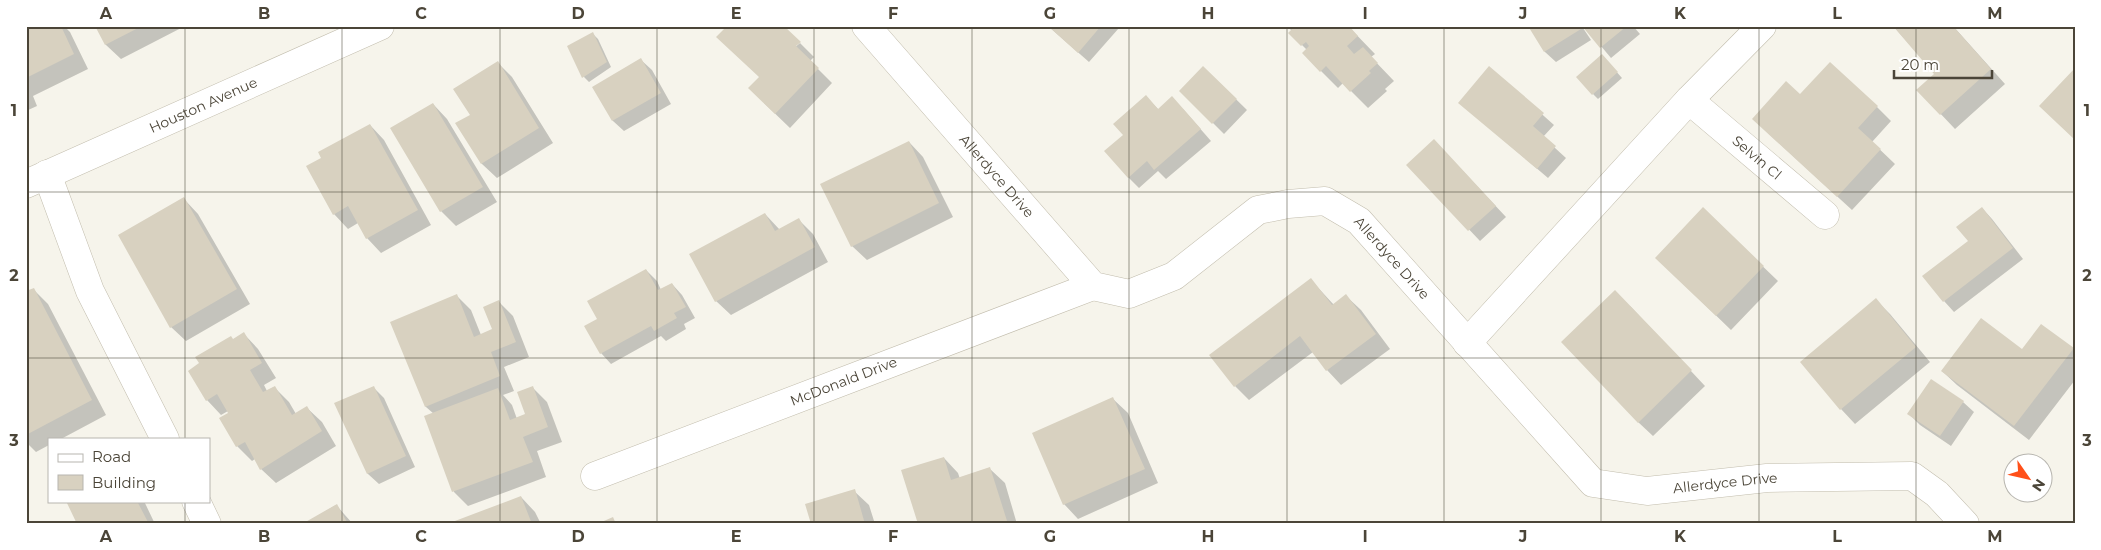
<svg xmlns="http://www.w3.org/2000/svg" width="2101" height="550" font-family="Montserrat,sans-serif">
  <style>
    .shadow { fill: #0003 }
    .building { fill: #d8d1c0 }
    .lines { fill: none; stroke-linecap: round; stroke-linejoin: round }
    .minor-casing { stroke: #c2bdad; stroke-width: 29 }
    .minor { stroke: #fff; stroke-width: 28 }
    .grid { fill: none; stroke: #4b4538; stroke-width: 1; stroke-opacity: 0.55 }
    .labels { text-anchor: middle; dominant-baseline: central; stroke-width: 5; stroke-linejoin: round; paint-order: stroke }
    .street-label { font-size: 14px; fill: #4b4538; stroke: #fff }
    .neatline { fill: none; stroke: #4b4538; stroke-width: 2 }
    .grid-label { font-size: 16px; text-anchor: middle; font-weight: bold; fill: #4b4538 }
  </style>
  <rect width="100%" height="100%" fill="#f6f4eb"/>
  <path class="shadow" d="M26,26H29L31,30L39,26H64L70,32L88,69L33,96L37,106L26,111Z
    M97,26H185L121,59L106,45Z
    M1048,26H1117L1119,28L1089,62Z
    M1287,26H1348L1375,54L1371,57L1394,81L1385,89L1387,91L1368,108L1343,83L1338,88L1321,71L1307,50L1290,33L1292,31Z
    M1530,26H1633L1640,34L1611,58L1585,27L1583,28L1591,40L1556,62L1545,52Z
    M1895,26H1953L2005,84L1955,129L1918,90L1936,74L1894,27Z
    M592,33L598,39L611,67L589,82L584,77Z
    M800,43L814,57L810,61L832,83L790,128L764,103L760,77Z
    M641,60L652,70L671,104L624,131L613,121L594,88Z
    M1607,61L1622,78L1598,99L1593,94Z
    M498,63L512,77L553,143L497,178L482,164L457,124L471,115Z
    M1203,67L1247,110L1224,134L1181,91Z
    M1490,68L1554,125L1543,137L1566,158L1548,178L1460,103Z
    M1801,96L1877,107L1891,121L1872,142L1895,164L1852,210L1768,133Z
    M1146,97L1159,110L1183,109L1211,141L1166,179L1158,171L1139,188L1128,177L1125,135Z
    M433,104L447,119L497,202L456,226L441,211L392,128Z
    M370,125L384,140L431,225L381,253L367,238L358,223L348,229L334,214L323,159Z
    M909,142L923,157L953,217L867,260L852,246Z
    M1444,151L1506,217L1480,241L1408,165Z
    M184,199L198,214L250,304L186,341L171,327Z
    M1982,208L1992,219L2023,259L1954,312L1944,301Z
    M1703,209L1778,281L1731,330L1671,272Z
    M765,214L780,230L799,220L813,234L828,262L731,315L716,301Z
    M646,270L657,281L661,290L672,284L682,295L695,318L684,324L686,329L666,341L661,336L611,364L601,353Z
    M1311,280L1334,305L1346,296L1361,310L1390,349L1341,385L1327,370L1313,352L1249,400L1235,386Z
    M33,289L48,304L106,415L61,439H49V445L36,452L26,442V293Z
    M457,296L471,310L481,335L494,330L499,302L513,316L529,357L504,367L514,391L503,395L512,405L517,419L527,415L533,388L547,402L562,442L537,451L546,477L468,506L454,492L426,417L434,414L426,407L392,323Z
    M1876,300L1890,314L1930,362L1855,424L1841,409Z
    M1630,306L1705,386L1653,436L1638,422Z
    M244,334L258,349L276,378L264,385L267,391L274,387L289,402L296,414L307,408L322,422L336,446L276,483L261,469L255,459L252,461L237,446L228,411L221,415L207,400L233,340Z
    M2073,349L2075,351V380L2029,440L1957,385L1942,371L2022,351Z
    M373,387L384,398L415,467L379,484L368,474L336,404Z
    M1113,399L1128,413L1158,483L1078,519L1064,504Z
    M1963,402L1974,412L1951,446L1920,425L1909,414Z
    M944,458L958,473L960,479L990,469L1005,483L1017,524H919Z
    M854,491L869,505L875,524H813Z
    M521,497L535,512L541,524H450Z
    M67,501H144L155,524H79Z
    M336,505L353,524H304Z"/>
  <path class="building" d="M36,26H61L74,54L26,78V31Z
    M95,26H142L105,45Z
    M727,26H784L801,42L796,46L819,68L775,114L748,88L759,77L716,37Z
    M1048,26H1101L1078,53Z
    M1292,26H1349L1358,36L1347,46L1354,54L1363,47L1378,63L1369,71L1371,73L1350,92L1326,66L1320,72L1302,53L1309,46L1306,42L1301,46L1288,33L1293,28Z
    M1528,26H1579L1581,29L1544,52Z
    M1582,26H1627L1600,48Z
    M1893,26H1953L1991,69L1940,115L1916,90L1934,74Z
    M593,32L607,62L582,78L567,46Z
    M1602,54L1618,72L1592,95L1576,77Z
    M641,58L661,93L612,121L592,87Z
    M498,61L539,128L481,164L455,123L470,115L453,89Z
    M1830,62L1878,106L1858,128L1881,149L1837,197L1752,119L1786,81L1800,94Z
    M1203,66L1237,99L1212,124L1179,91Z
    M1489,66L1544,113L1533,126L1556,146L1537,169L1458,103Z
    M2075,68V140L2039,106Z
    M1146,95L1158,109L1172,96L1201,129L1154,170L1147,161L1128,178L1104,151L1123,135L1113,124Z
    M433,103L483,187L440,212L390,128Z
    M370,124L418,210L366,239L348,206L333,215L306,166L321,158L318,152Z
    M1434,139L1496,206L1468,231L1406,165Z
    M909,141L939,203L851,247L820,184Z
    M184,197L237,289L170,328L118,235Z
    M1703,207L1764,266L1716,316L1655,258Z
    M1982,207L2013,248L1943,302L1922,276L1968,241L1956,227Z
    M765,213L775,231L799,218L815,247L715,302L689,254Z
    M646,269L658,290L672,283L686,307L674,313L677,318L654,331L651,326L600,354L584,326L597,319L587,301Z
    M1311,278L1332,305L1346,294L1376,334L1326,371L1300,336L1234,387L1209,355Z
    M34,288L92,400L26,435V291Z
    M1615,290L1692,370L1638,423L1561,342Z
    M457,294L474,337L492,329L483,307L499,300L516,342L491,352L500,376L425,407L390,322Z
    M1876,298L1916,347L1840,410L1800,362Z
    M1981,318L2022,349L2041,324L2074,348L2014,426L1941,371Z
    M244,332L262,363L250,370L263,392L275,386L292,415L307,406L322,431L260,470L245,442L236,447L219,418L228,413L217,394L206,401L188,371L199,363L195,357L231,336L233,339Z
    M1931,379L1964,401L1940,436L1907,414Z
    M374,386L406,456L367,474L334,403Z
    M533,386L548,427L523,437L533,462L452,492L424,416L498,388L510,420L525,414L517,392Z
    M1113,397L1145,469L1063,505L1032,433Z
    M944,457L951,480L990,467L1008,524H918L901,470Z
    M855,489L865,524H811L805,504Z
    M521,496L532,524H447Z
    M66,501H137L149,524H77Z
    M337,504L348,524H302Z
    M613,517L616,524H597Z"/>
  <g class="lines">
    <g class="minor-casing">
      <g id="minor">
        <path id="s1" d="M866,26L1093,286L1129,294L1174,276L1258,210L1288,204L1325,201L1359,221L1593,483L1647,491L1767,478L1912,476L1937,494L1965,524"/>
        <path id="s2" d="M1689,100L1825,215"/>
        <path d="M47,174L90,291L165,439"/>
        <path id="s3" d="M26,184L380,26"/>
        <path d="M1467,343L1689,100L1762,26"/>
        <path id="s4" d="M595,476L1093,286"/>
        <path d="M196,501L207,524"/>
      </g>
    </g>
    <use href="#minor" class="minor"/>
  </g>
  <path class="grid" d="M185,26V439M342,26V524M500,26V524M657,26V524M814,26V524M972,26V524M1129,26V524M1287,26V524M1444,26V524M1601,26V524M1759,26V524M1916,26V524M26,192H2075M26,358H2075M185,501V524"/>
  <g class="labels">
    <g class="street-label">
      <text stroke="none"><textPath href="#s3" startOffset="194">Houston Avenue</textPath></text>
      <text stroke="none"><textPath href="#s2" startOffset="89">Selvin Cl</textPath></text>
      <text stroke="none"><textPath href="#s1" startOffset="199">Allerdyce Drive</textPath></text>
      <text stroke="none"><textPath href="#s1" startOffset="694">Allerdyce Drive</textPath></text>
      <text stroke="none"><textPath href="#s4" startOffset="266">McDonald Drive</textPath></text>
      <text stroke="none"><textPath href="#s1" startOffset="1129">Allerdyce Drive</textPath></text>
    </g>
  </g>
  <rect width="2101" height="550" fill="none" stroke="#ffffff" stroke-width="55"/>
  <rect x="48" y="438" width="162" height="65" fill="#ffffff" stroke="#b7b5af"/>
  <rect x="58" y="454" width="25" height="8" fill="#ffffff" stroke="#b7b5af"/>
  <text x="92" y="462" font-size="15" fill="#4b4538">Road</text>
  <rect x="58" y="475" width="25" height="15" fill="#d8d1c0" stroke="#b7b5af"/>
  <text x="92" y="488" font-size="15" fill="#4b4538">Building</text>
  <g transform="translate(2028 478) rotate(124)"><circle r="24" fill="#ffffff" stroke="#b7b5af"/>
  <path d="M0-4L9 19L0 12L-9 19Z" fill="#ff5019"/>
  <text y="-8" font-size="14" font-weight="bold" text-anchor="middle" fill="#4b4538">N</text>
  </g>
  <path d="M1894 70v8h98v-8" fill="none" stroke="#4b4538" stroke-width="2.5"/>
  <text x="1901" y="70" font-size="15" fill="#4b4538" stroke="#ffffff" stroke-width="4" paint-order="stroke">20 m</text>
  <rect x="28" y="28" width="2046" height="494" class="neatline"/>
  <g class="grid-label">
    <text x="106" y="19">A</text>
    <text x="264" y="19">B</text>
    <text x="421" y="19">C</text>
    <text x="578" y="19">D</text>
    <text x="736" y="19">E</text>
    <text x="893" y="19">F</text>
    <text x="1050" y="19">G</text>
    <text x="1208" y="19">H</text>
    <text x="1365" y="19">I</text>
    <text x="1523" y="19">J</text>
    <text x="1680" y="19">K</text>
    <text x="1837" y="19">L</text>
    <text x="1995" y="19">M</text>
    <text x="14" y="116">1</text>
    <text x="2087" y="116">1</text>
    <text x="14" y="281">2</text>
    <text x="2087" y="281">2</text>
    <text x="14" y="446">3</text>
    <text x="2087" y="446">3</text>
    <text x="106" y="542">A</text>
    <text x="264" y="542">B</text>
    <text x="421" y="542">C</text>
    <text x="578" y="542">D</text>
    <text x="736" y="542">E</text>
    <text x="893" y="542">F</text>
    <text x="1050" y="542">G</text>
    <text x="1208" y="542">H</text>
    <text x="1365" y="542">I</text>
    <text x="1523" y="542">J</text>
    <text x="1680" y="542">K</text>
    <text x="1837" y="542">L</text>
    <text x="1995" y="542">M</text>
  </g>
</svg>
